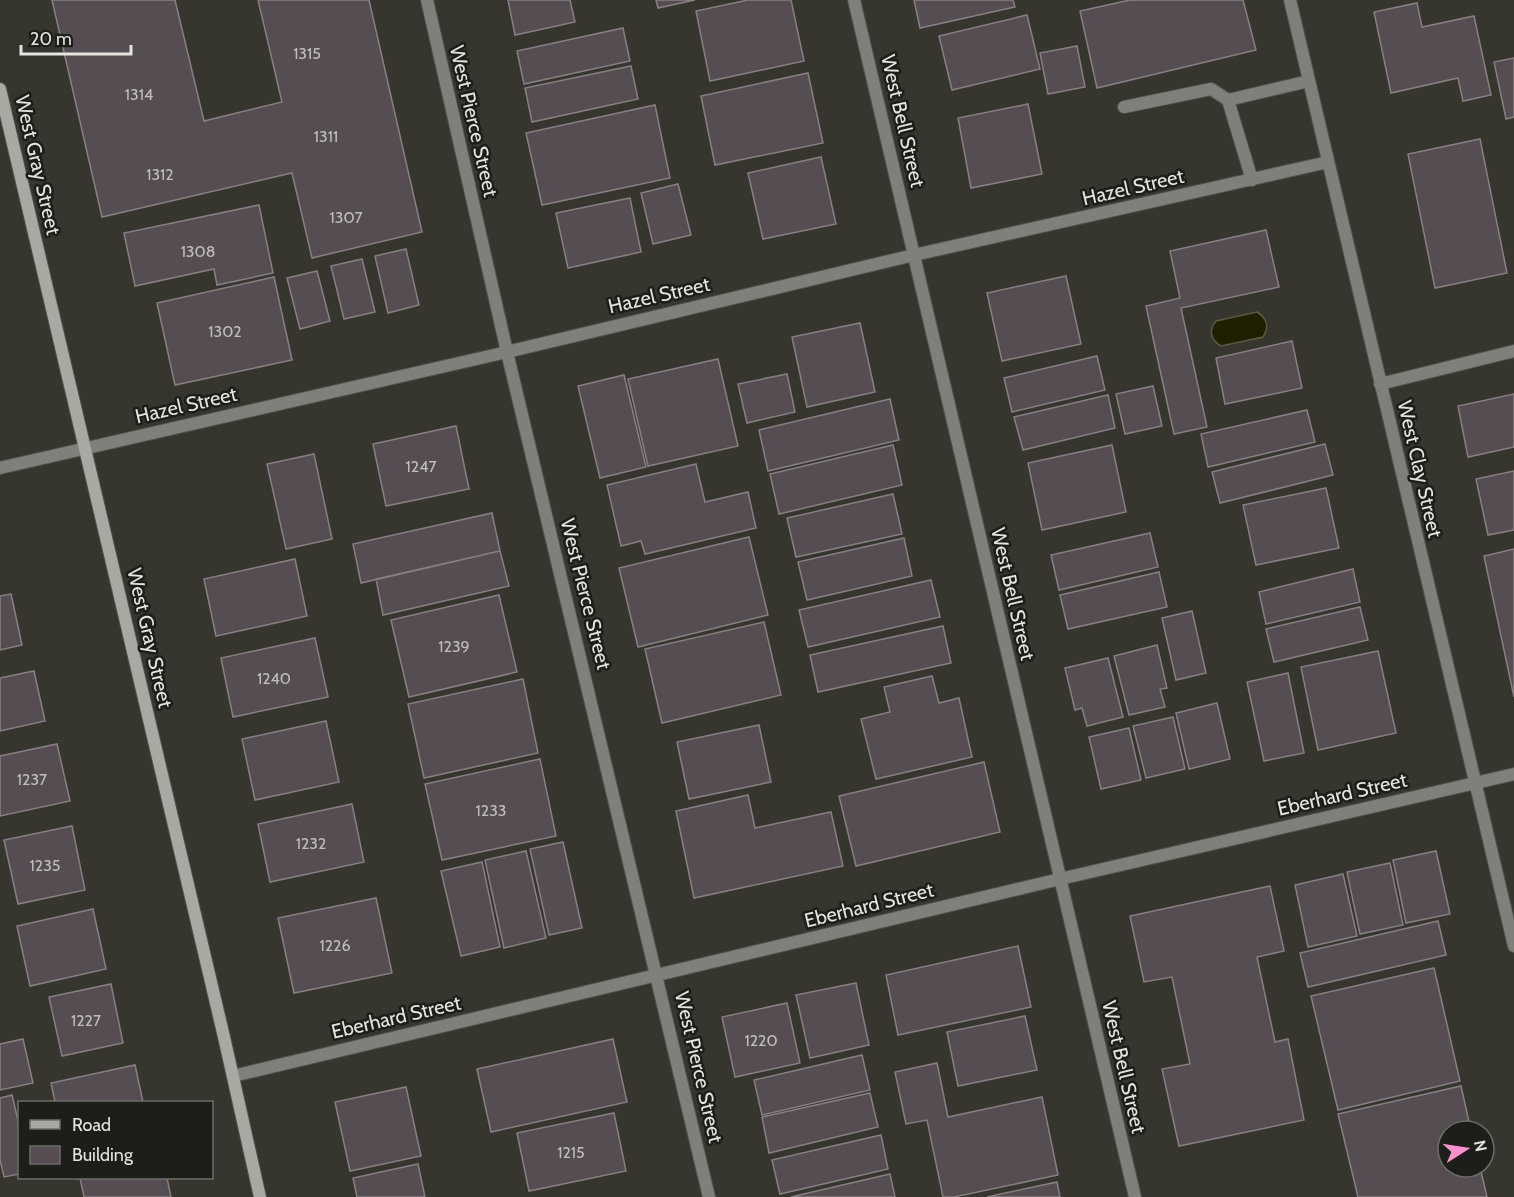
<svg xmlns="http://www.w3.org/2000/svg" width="1514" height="1197" font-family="Cabin,sans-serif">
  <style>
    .water { fill: #201f01; stroke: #5b5a44; stroke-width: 1.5 }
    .building { fill: #554d51; stroke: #877f83; stroke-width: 1.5 }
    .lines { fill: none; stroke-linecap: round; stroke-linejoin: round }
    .service-casing { stroke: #52524b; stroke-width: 14 }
    .minor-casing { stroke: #52524b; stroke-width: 14 }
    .secondary-casing { stroke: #52524b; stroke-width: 14 }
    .service { stroke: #7f7f7c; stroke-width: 12 }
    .minor { stroke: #7f7f7c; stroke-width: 12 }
    .secondary { stroke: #a9a9a3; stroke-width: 12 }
    .labels { text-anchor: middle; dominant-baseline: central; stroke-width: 5; stroke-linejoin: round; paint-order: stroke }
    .number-label { font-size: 16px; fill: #c0bebc }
    .street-label { font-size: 20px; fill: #e4e4e0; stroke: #1d1d1a }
  </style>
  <rect width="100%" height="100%" fill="#36362f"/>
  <path class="water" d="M1257,312C1268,319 1269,327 1263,337L1221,346C1211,340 1208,331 1216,321Z"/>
  <path class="building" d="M52,0H175L204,121L282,102L258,0H369L422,232L312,258L292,173L102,217Z
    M508,0H570L575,22L515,35Z
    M656,0H695L658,8Z
    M748,0H791L804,61L710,81L696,11Z
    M914,0H1013L1015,7L920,28Z
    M1130,0H1243L1256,50L1097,88L1080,11Z
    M1417,3L1422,27L1474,16L1491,95L1463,101L1458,78L1391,93L1374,12Z
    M1027,15L1040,69L952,90L939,36Z
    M623,28L630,61L524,84L517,51Z
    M1077,46L1085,87L1048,94L1040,53Z
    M1514,58V117L1506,119L1494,62Z
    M631,66L638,99L532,122L525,88Z
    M808,73L823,143L715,165L701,96Z
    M1028,104L1042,174L971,188L958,118Z
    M655,105L670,178L542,205L526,133Z
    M1480,139L1507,273L1435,288L1408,154Z
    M821,157L836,224L763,239L748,173Z
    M678,184L691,235L653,244L641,193Z
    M630,198L641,252L568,268L556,213Z
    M259,205L273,273L217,285L214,269L135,286L124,233Z
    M1266,230L1279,287L1181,308L1207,427L1174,434L1146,306L1180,298L1170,251Z
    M406,249L419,305L388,313L375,256Z
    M362,259L375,312L344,319L331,266Z
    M317,271L330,321L300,329L287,278Z
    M1066,276L1081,344L1002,361L987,293Z
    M274,277L292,360L175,385L157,303Z
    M860,323L875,392L807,407L792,337Z
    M1292,341L1302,388L1225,404L1216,358Z
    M1097,356L1105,390L1012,412L1004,378Z
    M718,359L738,446L648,466L628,379Z
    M787,374L795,412L747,423L738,384Z
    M624,375L646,467L600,478L578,386Z
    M1153,386L1162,426L1125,434L1116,394Z
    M1514,394V447L1468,457L1458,406Z
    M1108,395L1115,428L1023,450L1014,417Z
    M890,399L899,440L768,471L759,430Z
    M1307,410L1315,442L1208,467L1201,434Z
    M456,426L469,489L386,506L373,444Z
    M1325,444L1333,475L1220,503L1212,472Z
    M893,445L902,485L779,514L770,474Z
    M1112,445L1126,512L1042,530L1028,463Z
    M314,454L332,539L286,549L267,464Z
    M696,464L705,502L748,492L756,528L645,554L641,541L621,546L607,485Z
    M1514,471V530L1488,535L1476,479Z
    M1326,488L1339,548L1256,565L1243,505Z
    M893,494L902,534L796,557L787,518Z
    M492,513L500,551L361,583L353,544Z
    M1150,533L1158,567L1059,590L1051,555Z
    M749,537L768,615L638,647L619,568Z
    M904,538L912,576L807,600L798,562Z
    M1514,549V697L1484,556Z
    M500,551L509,586L383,615L376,579Z
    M295,559L307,616L216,636L204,579Z
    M1353,569L1360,602L1266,624L1259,592Z
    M1159,572L1167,607L1068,629L1060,595Z
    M931,580L940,617L808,647L799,610Z
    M11,594L22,645L0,650V596Z
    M499,595L517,672L409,697L391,620Z
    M1360,607L1368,640L1274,662L1266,629Z
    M1192,611L1206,673L1176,680L1162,618Z
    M764,622L781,695L662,723L645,649Z
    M943,626L951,663L818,692L810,655Z
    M315,638L328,697L233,717L221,658Z
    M1157,645L1167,688L1160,689L1165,707L1129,715L1114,656Z
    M1378,651L1396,733L1318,750L1301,667Z
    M1108,658L1123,717L1087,726L1082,708L1075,710L1065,668Z
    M34,671L45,721L0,731V678Z
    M1288,673L1304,753L1264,761L1247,682Z
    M932,676L939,703L959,698L972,757L876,779L861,719L890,712L884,687Z
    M523,679L538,753L424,778L408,704Z
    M1217,703L1230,759L1189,769L1176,713Z
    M1173,717L1185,769L1146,778L1133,726Z
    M326,721L339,782L255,800L242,739Z
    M759,725L771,782L689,799L677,742Z
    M1129,728L1141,780L1101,789L1089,737Z
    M57,744L70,801L0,816V756Z
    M540,759L556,836L442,860L425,784Z
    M984,762L1000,832L856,866L839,796Z
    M748,795L755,828L831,812L843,866L694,898L676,811Z
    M352,804L364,862L270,882L258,824Z
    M72,826L85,890L18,904L4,840Z
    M563,842L582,928L549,935L530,849Z
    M526,851L546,938L504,948L485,860Z
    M1436,851L1450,914L1406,923L1393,860Z
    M482,862L500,947L461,956L441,871Z
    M1390,863L1403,925L1360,934L1347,872Z
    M1343,874L1357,936L1308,947L1295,885Z
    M1270,886L1284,951L1257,957L1275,1042L1288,1039L1304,1120L1179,1146L1162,1069L1190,1064L1172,977L1144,982L1130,916Z
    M376,898L392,973L294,993L278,918Z
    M93,909L106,969L30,986L17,926Z
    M1438,921L1446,955L1308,987L1300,953Z
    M1018,946L1031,1007L898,1035L886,975Z
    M1434,968L1460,1081L1338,1110L1311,996Z
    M856,983L869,1045L810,1058L796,995Z
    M111,984L123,1043L62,1056L49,997Z
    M787,1003L800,1063L735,1077L722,1017Z
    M1025,1016L1037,1070L958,1086L947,1032Z
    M23,1039L33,1083L0,1090V1044Z
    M613,1039L627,1102L491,1132L477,1069Z
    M862,1055L870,1090L762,1115L754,1080Z
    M937,1063L948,1117L1042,1097L1058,1175L954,1197H943L927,1120L906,1124L895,1072Z
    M135,1065L143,1102H55L51,1083Z
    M1461,1086L1471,1131H1448V1167H1480L1487,1197H1358L1338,1114Z
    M406,1087L421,1156L350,1171L335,1102Z
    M870,1093L878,1127L769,1153L762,1117Z
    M12,1095L20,1129V1174L4,1177L0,1160V1098Z
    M614,1113L626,1171L529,1191L517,1133Z
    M881,1135L888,1169L780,1194L772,1160Z
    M418,1164L425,1197H357L353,1178Z
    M890,1174L895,1197H791Z
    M80,1178H167L171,1197H84Z
    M1057,1182L1060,1197H987Z"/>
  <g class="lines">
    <g class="service-casing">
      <path id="service" d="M1228,100L1252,180
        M1124,107L1211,89L1228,100L1309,81"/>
    </g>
    <g class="minor-casing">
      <path id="minor" d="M427,0L507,352L709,1197
        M854,0L1135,1197
        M1290,0L1514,946
        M1380,384L1514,351
        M0,468L507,352L914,255L1328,162
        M233,1076L1060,879L1514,774"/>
    </g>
    <g class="secondary-casing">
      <path id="secondary" d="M0,89L224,1037L260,1197"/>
    </g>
    <use href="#service" class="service"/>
    <use href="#minor" class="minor"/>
    <use href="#secondary" class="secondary"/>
  </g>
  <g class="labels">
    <g class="number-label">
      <text x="307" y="53">1315</text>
      <text x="139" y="94">1314</text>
      <text x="326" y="136">1311</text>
      <text x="160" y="174">1312</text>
      <text x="346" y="217">1307</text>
      <text x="198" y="251">1308</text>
      <text x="225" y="331">1302</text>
      <text x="421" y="466">1247</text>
      <text x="454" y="646">1239</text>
      <text x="274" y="678">1240</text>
      <text x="32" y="779">1237</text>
      <text x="491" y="810">1233</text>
      <text x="311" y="843">1232</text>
      <text x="45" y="865">1235</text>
      <text x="335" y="945">1226</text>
      <text x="86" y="1020">1227</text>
      <text x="761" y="1040">1220</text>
      <text x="571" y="1152">1215</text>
    </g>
    <g class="street-label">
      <text transform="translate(474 121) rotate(77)">West Pierce Street</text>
      <text transform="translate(903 121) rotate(77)">West Bell Street</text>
      <text transform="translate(38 165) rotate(77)">West Gray Street</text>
      <text transform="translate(1133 187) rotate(-13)">Hazel Street</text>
      <text transform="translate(659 295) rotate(-13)">Hazel Street</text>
      <text transform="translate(186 405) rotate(-13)">Hazel Street</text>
      <text transform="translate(1420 469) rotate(77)">West Clay Street</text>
      <text transform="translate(586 594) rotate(76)">West Pierce Street</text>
      <text transform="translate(1013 594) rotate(77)">West Bell Street</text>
      <text transform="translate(150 638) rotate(77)">West Gray Street</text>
      <text transform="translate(1342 794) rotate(-13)">Eberhard Street</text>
      <text transform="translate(869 905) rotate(-14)">Eberhard Street</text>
      <text transform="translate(396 1017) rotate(-13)">Eberhard Street</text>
      <text transform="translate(699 1067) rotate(77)">West Pierce Street</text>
      <text transform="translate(1124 1067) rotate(77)">West Bell Street</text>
    </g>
  </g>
  <rect x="18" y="1101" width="195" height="78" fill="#1d1d1a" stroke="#6d6d69" stroke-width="1.5"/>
  <rect x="30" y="1120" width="30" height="9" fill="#a9a9a3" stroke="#6d6d69" stroke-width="1.5"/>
  <text x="72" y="1131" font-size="18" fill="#e4e4e0">Road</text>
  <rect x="30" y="1146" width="30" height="18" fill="#554d51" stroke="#6d6d69" stroke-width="1.5"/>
  <text x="72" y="1161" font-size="18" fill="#e4e4e0">Building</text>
  <g transform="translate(1466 1149) rotate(78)"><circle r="28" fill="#1d1d1a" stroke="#6d6d69" stroke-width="1.5"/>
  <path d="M0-4.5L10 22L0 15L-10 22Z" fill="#f890cc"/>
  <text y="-9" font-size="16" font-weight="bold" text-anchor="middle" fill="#e4e4e0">N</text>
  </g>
  <path d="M21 45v9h110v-9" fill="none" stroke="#e4e4e0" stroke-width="3"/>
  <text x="30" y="45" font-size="18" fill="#e4e4e0" stroke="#1d1d1a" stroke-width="4.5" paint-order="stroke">20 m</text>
</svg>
